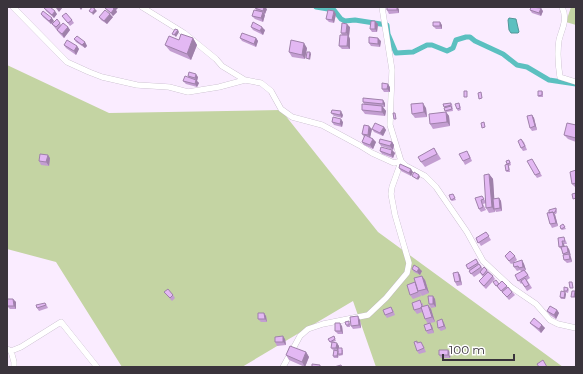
<svg xmlns="http://www.w3.org/2000/svg" width="583" height="374" font-family="Montserrat,sans-serif">
  <style>
    .green { fill: #c4d4a3 }
    .water { fill: #5bc0c0; stroke: #519698 }
    .lines { fill: none; stroke-linecap: round; stroke-linejoin: round }
    .canal { stroke: #5bc0c0; stroke-width: 5 }
    .minor-casing { stroke: #bbaec0; stroke-width: 6 }
    .minor { stroke: #fff; stroke-width: 5.5 }
    .wall { fill: #c39ed1 }
    .shaded-wall { fill: #9f81aa }
    .building { fill: #e3b8f3; stroke: #9f81aa }
  </style>
  <rect width="100%" height="100%" fill="#faecff"/>
  <path class="green" d="M571,7H576V25L566,22Z
    M7,65L109,113L281,110L378,232L563,367H376L353,301L242,367H122L56,262L7,249Z"/>
  <path class="water" d="M509,18L516,19L519,32L518,33H511L509,30L508,20Z"/>
  <g class="lines">
    <path class="canal" d="M316,7L334,10L341,19L345,21L355,20L387,25L388,34L396,53L413,52L427,45H432L447,51L453,48L456,40L466,37H470L475,41L503,54L517,65L527,67L549,80L576,84"/>
    <g class="minor-casing">
      <path id="minor" d="M13,7L67,62L89,72L102,77L137,85L169,87L188,92L219,87L245,80L261,83L271,91L281,109L292,117L322,125L359,145L372,153L394,163L401,161
        M142,7L184,33L216,59L222,66L245,80
        M382,7L392,70L390,125L401,161L406,166L425,176L436,187L467,232L483,261L511,287L536,304L550,320L558,324L576,328
        M562,7C568,20 562,28 559,40C557,53 558,65 560,77L576,82
        M7,349L11,351L21,347L61,322L97,367
        M11,351L14,362V367
        M283,367L300,336L308,329L323,324L368,315L386,298L407,273L409,263L395,215L391,194L392,187L401,162"/>
    </g>
    <use href="#minor" class="minor"/>
  </g>
  <path class="wall" d="M44,8L57,14L54,18L46,11Z
    M105,8L116,10L117,12L113,16Z
    M255,8L267,9L265,14H264L265,15L263,22L255,19L252,16L256,10Z
    M399,9V13L389,14L387,10Z
    M530,10L543,11L541,16L532,13Z
    M41,14L54,21L51,24L43,17Z
    M336,14L334,23L329,22L326,19Z
    M62,16L72,20L74,23L70,26Z
    M99,17H113L107,24L101,20Z
    M60,23L61,25L68,27L70,30L64,38L59,33L52,24Z
    M378,24L377,32H372L370,29Z
    M442,25V29H436L433,26Z
    M251,27L265,30L263,35L253,30Z
    M350,27L349,36L350,39V49H342L339,46L342,35L341,33Z
    M193,38L197,45L191,60L170,51L165,45L179,40Z
    M240,38H256L258,41L256,47L242,41Z
    M74,39L85,42L87,46L85,48L76,42Z
    M381,41L380,47L371,46L369,43Z
    M64,45L77,46L79,49L76,55L66,48Z
    M307,48L305,59L292,57L289,52Z
    M188,76L198,77L197,81L199,83L197,87L186,84L183,81L189,78Z
    M390,87V92H384L382,89Z
    M542,91L543,92V97H539L538,96Z
    M363,102L385,103V107H383L386,111L385,116L365,114L362,110L364,104Z
    M452,104L453,111L446,112L445,111L444,107Z
    M460,105L461,110L458,111L457,109Z
    M426,108L427,117L415,118L412,114Z
    M446,112L449,116L450,126L433,129L430,124Z
    M331,113L343,115L342,118L334,116Z
    M532,115L534,118L537,130L532,131L530,128Z
    M332,122H343L342,127L334,125Z
    M576,125V142L568,139L564,135Z
    M384,127L386,130L383,136L374,132L372,129Z
    M372,129L370,137L373,139L376,142L373,149L364,145L362,142L364,137L362,134Z
    M521,139L524,142L527,150L523,151L521,148Z
    M392,142L394,145L393,150L381,146L379,143Z
    M434,148L441,159L425,167L421,162Z
    M392,150L395,153L393,158L382,154L380,151Z
    M469,154L472,161L465,165L463,161Z
    M50,158L49,166L41,165L39,161Z
    M510,161L511,165L509,166L510,172H507L506,171L507,164Z
    M534,162L542,176L537,178L535,175Z
    M399,168L413,172L411,176L401,171Z
    M576,171V190L575,187L572,184Z
    M489,174L493,179L494,199L499,198L501,201L502,211L496,212L495,210V212L489,213L486,208V203L483,204L486,210L481,212L479,209L482,196L486,202Z
    M453,194L456,200L452,201L451,200Z
    M556,208L557,212L556,214H555L558,226L552,228L550,224L549,213Z
    M563,224L566,229L562,230L561,229Z
    M486,232L491,240L481,246L476,238Z
    M558,238L566,241L567,244H564L565,247L569,249L572,262L567,263L564,260L562,250L559,247Z
    M505,256H515L517,260L513,263L522,260L524,264L526,270H525L530,278L527,280L532,288L527,291L522,283L521,284L515,275L523,271H521L520,270L517,271L514,267L513,263L511,264Z
    M476,259L483,269L487,270L493,276L495,279L486,289L481,284L479,281L483,277L480,273L474,277L469,271H470L466,265Z
    M412,269L422,271L420,275L414,272Z
    M458,272L460,275L462,285L457,286L455,282Z
    M425,280L429,293L422,296L420,293L421,296L413,299L410,295Z
    M502,281L515,295L509,300L493,282L499,284Z
    M569,289L568,293L565,292L566,294L565,299H561L560,297L565,292L564,291Z
    M164,292L173,295L175,298L172,301Z
    M433,296L435,299L436,307L431,308L429,304Z
    M13,299L16,302V309H10L7,306Z
    M45,303L47,306L48,308L39,311L37,308Z
    M423,303V306L428,305L431,309L435,322L430,323L432,326L434,333L428,334L426,331L428,324L425,319L422,312L417,314L414,310Z
    M391,307L393,310L395,315L387,318L385,315Z
    M557,310L559,313L556,319L550,315L547,311Z
    M264,313L266,316L267,322H261L258,319Z
    M360,320L361,328L353,329L351,326Z
    M350,323V327H347L346,325Z
    M444,323L446,329L441,331L438,328Z
    M530,323L542,325L545,328L541,333L533,326Z
    M342,326L343,334H338L335,331Z
    M334,336L336,341L333,342L339,346V348L343,350V355L339,356V354L338,358H334L333,356L334,351L331,348L332,343H331L328,339Z
    M285,339L286,345L277,346L275,342Z
    M418,343L423,345L426,352L419,354L417,351Z
    M448,350L451,353L450,358H441L439,355Z
    M306,352L309,357L305,367L289,360L286,355Z"/>
  <path class="shaded-wall" d="M58,7H63L59,12L56,8Z
    M79,7H83L81,10Z
    M114,7H119L116,10L117,12L113,16L111,13Z
    M264,7H265L267,9L265,14L263,11Z
    M397,7L399,9V13L397,10Z
    M541,8L543,11L541,16L539,13Z
    M95,9L97,11L93,15L92,13Z
    M55,11L57,14L54,18L52,15Z
    M334,11L336,14L334,23L332,20Z
    M263,12L265,15L263,22L261,18Z
    M110,14L113,17L107,24L104,21Z
    M52,18L54,21L51,24L49,21Z
    M375,21L378,24L377,32L375,29Z
    M440,22L442,25V29L440,26Z
    M347,24L350,27L349,36L346,33Z
    M68,27L70,30L64,38L62,34Z
    M262,27L265,30L263,35L260,31Z
    M178,30L179,32L176,37L174,35Z
    M348,35L350,39V49L347,46Z
    M193,38L197,45L191,60L187,54Z
    M256,38L258,41L256,47L254,44Z
    M378,38L381,41L380,47L378,44Z
    M85,42L87,46L85,48L82,45Z
    M304,43L307,48L305,59L302,55Z
    M77,46L79,49L76,55L74,51Z
    M310,52L311,54L310,60L309,59Z
    M196,74L198,77L197,81L199,83L197,87L195,84L196,80L195,78Z
    M388,84L390,87V92L387,89Z
    M383,100L385,103V107L383,104Z
    M423,103L426,108L427,117L424,112Z
    M382,106L386,111L385,116L382,112Z
    M341,111L343,115L342,118L340,115Z
    M446,112L449,116L450,126L447,122Z
    M532,115L534,118L537,130L535,126Z
    M341,119L343,122L342,127L340,124Z
    M369,126L372,129L370,138L368,135Z
    M384,127L386,130L383,136L380,133Z
    M373,139L376,142L373,149L370,145Z
    M392,142L394,145L393,150L390,146Z
    M392,150L395,153L393,158L391,155Z
    M48,155L50,158L49,166L46,162Z
    M411,169L413,172L411,176L409,173Z
    M489,174L493,179L495,208L494,209L495,212L492,207Z
    M419,175L420,177L418,180L417,179Z
    M499,198L501,201L502,211L500,208Z
    M553,212L555,215L558,226L556,223Z
    M562,241L564,244L565,249L563,246Z
    M567,246L569,249L571,256L568,252Z
    M569,254L571,257L572,262L570,259Z
    M522,260L524,264L526,270L523,267Z
    M419,268L422,271L420,275L417,272Z
    M458,272L460,275L462,285L460,281Z
    M422,276L425,280L429,293L426,289Z
    M575,291L576,293V299L574,297Z
    M565,292L566,294L565,299L564,298Z
    M433,296L435,299L436,307L433,304Z
    M13,299L16,302V309L14,306Z
    M428,305L431,309L435,322L432,317Z
    M557,310L559,313L556,319L554,315Z
    M264,313L266,316L267,322L265,319Z
    M358,316L360,320L361,328L359,325Z
    M442,319L444,323L446,329L444,326Z
    M340,323L342,326L343,334L341,331Z
    M430,323L432,326L434,333L432,329Z
    M542,325L545,328L541,333L539,329Z
    M283,336L285,339L286,345L283,342Z
    M337,343L339,346L338,358L337,356L338,351L336,348Z
    M448,350L451,353L450,358L448,355Z
    M306,352L309,357L305,367L302,362Z"/>
  <path class="building" d="M45,7H50L55,11L52,15L44,8Z
    M92,7L95,9L92,13L89,11Z
    M106,7H114L113,8L114,9L111,13L105,8Z
    M255,7H264L263,11L255,8Z
    M387,7H397V10H387Z
    M531,7L541,8L539,13L530,10Z
    M105,10L110,14L104,21L99,17Z
    M254,10L263,12L261,18L252,16Z
    M328,10L334,11L332,20L326,19Z
    M43,11L52,18L49,21L41,14Z
    M66,13L72,20L68,23L62,16Z
    M57,19L60,23L56,27L52,24Z
    M371,21H375V29H370Z
    M253,22L262,27L260,31L251,27Z
    M433,22H440V26H433Z
    M63,23L68,27L62,34L57,30Z
    M342,23L347,24L346,33H341Z
    M175,29L178,30L174,35L172,34Z
    M242,33L256,38L254,44L240,38Z
    M181,34L193,38L187,54L165,45L169,36L179,40Z
    M340,35H348L347,46H339Z
    M77,36L85,42L82,45L74,39Z
    M369,37L378,38V44L369,43Z
    M67,40L77,46L74,51L64,45Z
    M291,40L304,43L302,55L289,52Z
    M307,52H310L309,59L306,58Z
    M189,72L196,74L195,78L188,76Z
    M185,76L196,80L195,84L183,81Z
    M382,83L388,84L387,89H382Z
    M464,91H467V97H464Z
    M538,91H542V95L538,96Z
    M481,92L482,98L479,99L478,93Z
    M363,98L383,100V104L363,102Z
    M423,103L424,112L412,114L411,104Z
    M451,103V105L444,107L443,104Z
    M459,103L460,108L457,109L455,104Z
    M362,104L382,106V112L362,110Z
    M451,106L452,109L445,111L444,108Z
    M332,110L341,111L340,115L331,113Z
    M446,112L447,122L430,124L429,114Z
    M393,113H395L396,119H394Z
    M532,115L535,126L530,128L527,116Z
    M333,117L341,119L340,124L332,122Z
    M484,122L485,127L482,128L481,123Z
    M375,123L384,127L380,133L372,129Z
    M567,123L576,125V138L564,135Z
    M364,125L369,126L368,135L362,134Z
    M365,135L373,139L370,145L362,142Z
    M380,139L392,142L390,146L379,143Z
    M521,139L525,146L521,148L518,141Z
    M381,147L392,150L391,155L380,151Z
    M434,148L437,154L421,162L418,157Z
    M467,151L470,158L463,161L459,154Z
    M40,154L48,155L46,162L39,161Z
    M532,159L540,173L535,175L527,161Z
    M509,160L510,163L507,164L506,161Z
    M400,164L411,169L409,173L399,168Z
    M508,164L509,170L506,171L505,165Z
    M576,170V183L572,184L570,172Z
    M414,172L419,175L417,179L412,176Z
    M489,174L492,207L486,208L484,175Z
    M576,193V198L573,199L572,194Z
    M453,194L455,198L451,200L449,195Z
    M482,196L484,199L481,200L483,207L479,209L475,198Z
    M499,198L500,208L494,209L493,199Z
    M556,208V210L555,212L553,213V212L549,213V210Z
    M553,212L556,223L550,224L547,213Z
    M563,224L565,227L561,229L560,226Z
    M486,232L489,236L478,243L476,238Z
    M564,237L565,241H562L563,246L559,247L558,238Z
    M567,246L568,252L563,254L561,247Z
    M510,251L515,256L509,261L505,256Z
    M569,254L570,259L564,260L563,255Z
    M476,259L478,263L468,269L466,265Z
    M522,260L523,267L519,268L518,266L514,267L513,263Z
    M479,264L481,267L471,274L469,271Z
    M414,265L419,268L417,272L412,269Z
    M484,267L487,270L483,275L480,272Z
    M524,270L528,275L518,281L515,275Z
    M458,272L460,281L455,282L453,273Z
    M488,272L493,276L484,286L479,281Z
    M422,276L426,289L418,291L414,278Z
    M525,278L529,285L525,287L521,281Z
    M496,280L499,284L496,286L493,282Z
    M502,281L507,286L501,291L497,286Z
    M415,282L418,292L410,295L407,285Z
    M569,282H572L573,288H570Z
    M508,287L512,292L507,297L502,292Z
    M564,287L568,288L567,291H564Z
    M168,289L173,295L170,298L164,292Z
    M561,291L565,292L564,298L560,297Z
    M572,291H575L574,297H571Z
    M428,296H433V304H429Z
    M7,299H13L14,306H7Z
    M420,300L422,306L421,307V308L414,310L412,303Z
    M45,303L46,305L37,308L36,305Z
    M428,305L432,317L425,319L421,307Z
    M550,306L557,310L554,315L547,311Z
    M391,307L393,312L385,315L383,310Z
    M258,313H264L265,319H258Z
    M358,316L359,325L351,326L350,317Z
    M534,318L542,325L539,329L530,323Z
    M442,319L444,326L438,328L437,321Z
    M349,321V325H346L345,322Z
    M335,323H340L341,331H335Z
    M430,323L432,329L426,331L424,325Z
    M283,336V342H275V337Z
    M334,336L335,339L330,342L328,339Z
    M417,341V343L421,342L424,348L417,351L414,342Z
    M332,342L337,343L336,348H331Z
    M290,346L306,352L302,362L286,355Z
    M338,348H342V354H338Z
    M334,350L338,351L337,356H333Z
    M439,350H448V355H439Z
    M543,360L547,367H539L537,364Z
    M312,364L320,365V367H312Z
    M341,365L342,367H334Z"/>
  <rect width="583" height="374" fill="none" stroke="#3a343c" stroke-width="16"/>
  <path d="M443 354v6h71v-6" fill="none" stroke="#3a343c" stroke-width="2"/>
  <text x="449" y="354" font-size="12" fill="#3a343c" stroke="#ffffff" stroke-width="3" paint-order="stroke">100 m</text>
</svg>
